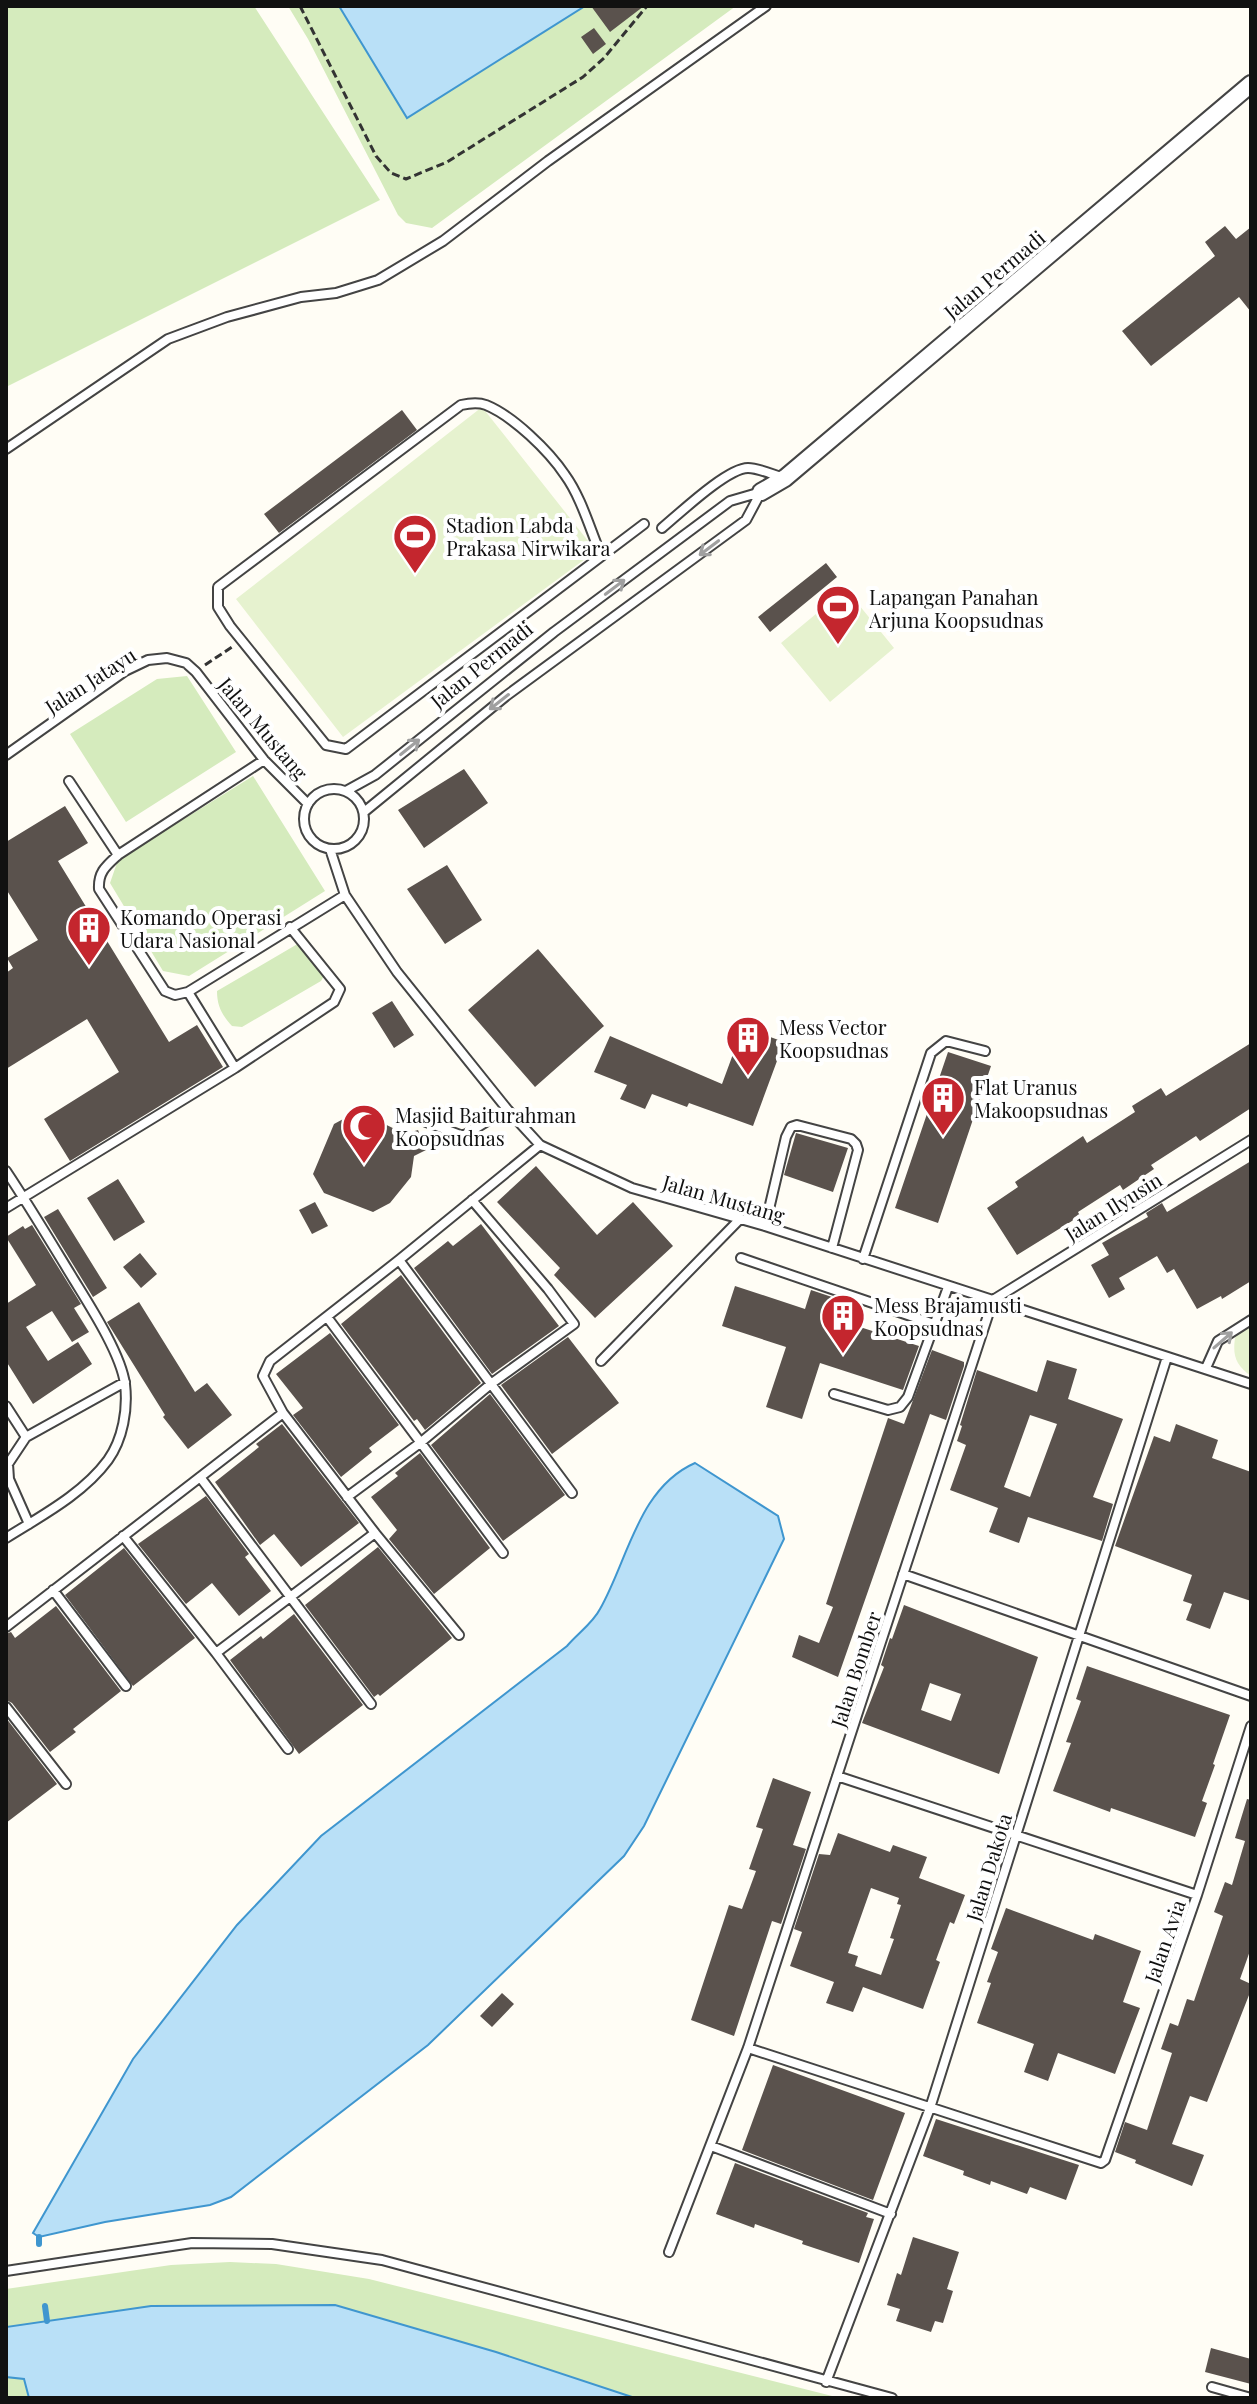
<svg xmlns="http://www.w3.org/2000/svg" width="1257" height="2404" font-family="'Playfair Display',serif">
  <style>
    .green { fill: #d5ebbd }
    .pitch { fill: #e6f2cf }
    .water { fill: #b9e0f7; stroke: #3f96cf; stroke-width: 2 }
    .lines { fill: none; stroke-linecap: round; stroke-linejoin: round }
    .stream { stroke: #3f96cf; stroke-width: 6 }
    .building { fill: #5a524d; fill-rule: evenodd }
    .service-casing { stroke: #444; stroke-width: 12 }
    .minor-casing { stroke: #444; stroke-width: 20 }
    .path { stroke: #333; stroke-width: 3; stroke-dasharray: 8 4; stroke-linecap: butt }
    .service { stroke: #fff; stroke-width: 8 }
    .minor { stroke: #fff; stroke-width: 16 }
    .oneway { stroke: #a0a0a0 }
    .labels { text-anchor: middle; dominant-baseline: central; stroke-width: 8; stroke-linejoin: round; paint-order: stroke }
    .street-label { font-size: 20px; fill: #111; stroke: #fff }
    .poi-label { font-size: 20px; fill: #111; stroke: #fff; text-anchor: start }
  </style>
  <rect width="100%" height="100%" fill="#fffdf5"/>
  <path class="green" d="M6,6H254L380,200L6,387Z
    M288,6H736L432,228L406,223L398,215L308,39Z
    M187,676L236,752L126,822L70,734L157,679Z
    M253,776L325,891L189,976L163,971L110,883L118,860Z
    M306,939L325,974L321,981L242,1027L232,1026C222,1015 217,1006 217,991Z
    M230,2262L276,2264L369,2279L840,2398H6V2289L171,2265Z"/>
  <path class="pitch" d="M482,407L596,551L343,737L236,599Z
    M846,589L894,648L830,702L781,643Z
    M1251,1324V1376C1234,1364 1232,1353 1236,1333Z"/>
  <path class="water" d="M339,6H585L407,118Z
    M695,1463L778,1516L784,1539L644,1826L624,1856L428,2045L231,2197L210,2205L105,2222L39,2237L33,2233L133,2059L237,1925L321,1836L567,1646C577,1634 593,1623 600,1609C628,1560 638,1488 695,1463Z
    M335,2305L496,2352L635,2398H29L24,2379L6,2377V2327L151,2306Z"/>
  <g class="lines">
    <path class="stream" d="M39,2244V2237
      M45,2306L47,2321"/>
  </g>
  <path class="building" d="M591,6H644L610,32Z
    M594,28L606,44L593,54L581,37Z
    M1225,226L1236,239L1251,227V312L1239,297L1151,366L1122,331L1215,256L1205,242Z
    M402,410L417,430L279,533L264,514Z
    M826,563L837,577L770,632L758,617Z
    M464,769L488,803L424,848L398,810Z
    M65,806L88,843L58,861L169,1042L197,1025L223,1067L70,1161L44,1119L119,1072L87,1019L6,1069V973L13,968L7,958L38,940L6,889V842Z
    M447,865L482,920L445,944L407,889Z
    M538,949L604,1026L535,1087L468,1010Z
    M392,1001L414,1035L394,1048L372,1013Z
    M743,1027L784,1042L753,1126L689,1103L687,1107L652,1094L645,1109L620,1099L627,1085L594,1072L610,1036L722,1084Z
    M1251,1043V1108L1200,1141L1196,1136L1151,1165L1154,1169L1123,1190L1120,1185L1078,1212L1080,1216L1017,1255L987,1208L1018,1187L1015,1182L1083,1136L1087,1143L1135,1112L1132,1106L1161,1088L1166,1096Z
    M948,1052L991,1066L938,1223L895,1208Z
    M358,1111L405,1134L418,1130L426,1150L414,1156L411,1177L390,1203L373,1212L324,1193L313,1174L334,1124Z
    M796,1133L848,1148L833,1192L784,1175Z
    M1251,1161V1281L1222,1299L1221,1296L1197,1309L1174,1269L1167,1273L1157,1256L1119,1278L1125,1289L1109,1298L1091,1265L1109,1255L1102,1243L1148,1217L1146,1213L1162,1203L1167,1212Z
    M536,1166L597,1235L633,1202L673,1246L595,1318L554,1275L560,1268L497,1202Z
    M118,1179L145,1222L114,1241L87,1198Z
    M315,1202L328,1226L312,1234L299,1210Z
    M58,1209L107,1288L93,1297L44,1217Z
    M481,1224L559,1326L492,1374L414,1268L448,1241L453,1246Z
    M32,1225L81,1304L74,1308L89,1332L72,1342L52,1311L26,1327L48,1361L78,1342L92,1364L33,1404L6,1361V1304L36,1285L6,1237L23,1226L25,1229Z
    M140,1253L157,1274L141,1288L123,1267Z
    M401,1275L481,1383L425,1430L417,1419L414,1421L341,1324Z
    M735,1286L805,1309L811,1290L838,1299L832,1318L919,1346L903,1390L820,1363L802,1419L766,1407L786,1347L722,1326Z
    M139,1302L195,1392L207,1383L232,1415L188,1449L163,1417L165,1415L107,1322Z
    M330,1333L399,1425L369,1448L372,1452L341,1477L293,1415L303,1408L276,1374Z
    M568,1337L619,1403L552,1454L501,1385Z
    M932,1350L964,1362V1366L946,1420L930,1414L838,1677L792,1657L799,1635L819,1643L833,1607L826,1604L888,1418L904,1424Z
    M1047,1360L1077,1369L1068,1399L1123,1419L1093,1497L1113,1504L1102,1541L1028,1517L1019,1543L989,1532L998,1508L950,1490L966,1445L957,1441L962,1426L960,1425L977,1370L1037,1392ZM1030,1415L1057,1424L1030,1497L1004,1487Z
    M490,1394L565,1495L503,1541L431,1445Z
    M282,1424L359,1523L301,1567L274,1534L260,1545L215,1482L259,1447L256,1444Z
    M1176,1424L1218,1440L1212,1458L1251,1472V1601L1224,1592L1210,1629L1186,1620L1192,1604L1183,1601L1192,1575L1115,1546L1154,1436L1170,1442Z
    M420,1453L490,1548L434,1594L389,1539L397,1530L371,1497L398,1476L395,1473Z
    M206,1496L249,1554L245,1557L271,1591L239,1616L212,1583L186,1604L138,1544Z
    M378,1547L452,1638L380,1696L378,1694L374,1697L305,1605Z
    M124,1548L195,1638L133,1686L65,1595Z
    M904,1605L1038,1657L999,1774L862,1723L884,1667L881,1665L890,1638L892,1639ZM930,1683L961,1694L951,1721L921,1710Z
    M56,1606L121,1691L73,1729L76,1732L50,1752L12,1703L6,1700V1634L11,1632L15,1638Z
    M294,1614L363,1705L299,1754L230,1660L261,1636L263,1639Z
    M1087,1666L1230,1715L1213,1764L1215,1765L1202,1801L1207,1803L1195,1837L1111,1808L1110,1812L1053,1791L1071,1743L1066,1742L1081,1701L1076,1699Z
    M6,1718L57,1784L6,1823Z
    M773,1778L811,1792L793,1845L806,1849L781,1924L772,1921L734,2036L691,2020L729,1905L742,1909L756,1871L749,1869L763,1829L756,1827Z
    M1247,1799L1251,1800V1948L1240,1979L1251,1984V1990L1207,2102L1190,2096L1172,2144L1204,2155L1192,2186L1135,2163L1136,2160L1115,2152L1125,2122L1147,2130L1172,2053L1161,2049L1170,2023L1178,2026L1187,1999L1194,2001L1223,1916L1214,1912L1225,1882L1232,1885L1245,1841L1235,1838Z
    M838,1833L890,1852L893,1845L927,1857L919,1878L965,1895L954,1924L950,1922L936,1960L940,1962L923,2009L863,1987L853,2012L826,2003L834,1982L790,1966L802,1932L794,1929L819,1854L830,1855ZM871,1888L899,1898L897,1904L901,1905L890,1938L894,1939L881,1975L855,1966L858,1956L848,1953Z
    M1006,1908L1093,1940L1095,1934L1141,1951L1123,2002L1140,2008L1115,2074L1058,2053L1048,2081L1024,2072L1034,2044L977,2023L991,1983L987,1982L998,1952L991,1949Z
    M502,1993L514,2004L492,2027L480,2016Z
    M773,2065L905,2113L873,2200L742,2150Z
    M936,2119L1079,2165L1066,2200L1030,2187L1027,2194L991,2181L990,2185L963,2175L964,2171L923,2156Z
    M735,2163L868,2213L866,2217L874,2219L859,2263L802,2244L803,2241L755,2224L754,2228L716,2214Z
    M913,2237L959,2252L947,2289L953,2291L943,2323L935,2321L931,2332L896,2321L900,2309L887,2305L897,2273L901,2275Z
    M1211,2348L1251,2359V2384L1205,2372Z"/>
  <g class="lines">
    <g class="service-casing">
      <path id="service" d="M6,449L168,339L227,317L301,297L336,293L378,280L443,241L548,161L766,6
        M662,528C679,514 727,468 748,468C759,468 773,475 784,478
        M601,555C590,529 581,497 565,475C549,451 513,416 486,405C478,402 470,403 461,405L218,587V607L230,626L326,745L346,749L644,524
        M6,755L125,671L148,660L167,658L186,663L196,672L264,760L308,804
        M264,760L118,855C106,866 98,872 99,889L165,991L175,995L188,992L235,1068L334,1002L340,989L290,927
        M69,781L118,855
        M304 819a30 30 0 1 1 60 0a30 30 0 1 1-60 0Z
        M346,791L375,775L554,632L730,501L761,492
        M364,812L506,696L746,520L761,492
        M330,849L345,895L397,972L507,1109L540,1145L632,1188L765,1226L1251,1384
        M188,992L345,895
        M426,1122L463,1136L507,1109
        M6,1171C30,1207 52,1244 74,1280C90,1306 121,1354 125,1384C128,1409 123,1439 108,1460C83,1494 41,1516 6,1538
        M6,1208L235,1068
        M765,1226L786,1137L791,1127L797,1125L851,1139L856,1144L858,1150L832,1248
        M741,1258L934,1324
        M863,1259L931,1053L946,1041L985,1051
        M399,1260L572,1493
        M993,1300L1251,1140
        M327,1317L503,1553
        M601,1361L739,1220
        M1206,1368L1218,1341L1251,1320
        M834,1394L888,1410L900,1407L908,1397L948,1287
        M6,1406L26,1437
        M200,1477L371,1704
        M347,1497L420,1443L492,1383L574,1324L548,1289L472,1200
        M29,1524L9,1479L8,1464L26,1437L125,1382
        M375,1533L459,1635
        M123,1536L216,1653L375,1533L283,1413
        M903,1574L1251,1696
        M53,1590L126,1686
        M6,1627L283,1413L263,1376L270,1361L399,1260L540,1145
        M216,1653L288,1749
        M6,1707L66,1784
        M837,1776L1197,1895
        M748,2048L1101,2163L1105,2160L1197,1895L1251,1726
        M711,2146L891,2214
        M669,2252L748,2048L993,1300
        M6,2271L192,2243L272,2244L382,2260L892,2398
        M826,2382L930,2108L1167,1357
        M1212,2387L1251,2398"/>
    </g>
    <g class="minor-casing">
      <path id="minor" d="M761,492L785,478L1251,84"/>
    </g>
    <path class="path" d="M300,6L376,156L391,173L406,179L447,162L583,77L604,58L647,6
      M205,665L232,647"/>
    <use href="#service" class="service"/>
    <use href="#minor" class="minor"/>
  </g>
  <defs><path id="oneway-shaft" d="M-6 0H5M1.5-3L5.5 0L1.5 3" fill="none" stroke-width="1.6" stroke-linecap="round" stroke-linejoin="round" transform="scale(2)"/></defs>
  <g class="oneway">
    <use href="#oneway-shaft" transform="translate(709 548) rotate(143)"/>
    <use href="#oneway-shaft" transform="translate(615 587) rotate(-37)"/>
    <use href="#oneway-shaft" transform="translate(499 702) rotate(142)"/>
    <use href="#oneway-shaft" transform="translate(410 747) rotate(-39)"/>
    <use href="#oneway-shaft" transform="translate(1223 1340) rotate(-41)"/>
  </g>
  <defs>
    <g id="stadium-pin" transform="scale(2.3)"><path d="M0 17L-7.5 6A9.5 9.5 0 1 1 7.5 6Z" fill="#c4262e" stroke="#fff"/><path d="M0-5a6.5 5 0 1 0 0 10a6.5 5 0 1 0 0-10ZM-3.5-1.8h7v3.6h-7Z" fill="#fff"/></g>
    <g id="building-pin" transform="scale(2.3)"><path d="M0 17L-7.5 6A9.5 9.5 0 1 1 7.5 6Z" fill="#c4262e" stroke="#fff"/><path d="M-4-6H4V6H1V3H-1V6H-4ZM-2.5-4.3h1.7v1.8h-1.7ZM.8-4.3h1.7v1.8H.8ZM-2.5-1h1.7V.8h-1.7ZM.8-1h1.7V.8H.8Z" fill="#fff"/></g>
    <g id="mosque-pin" transform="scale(2.3)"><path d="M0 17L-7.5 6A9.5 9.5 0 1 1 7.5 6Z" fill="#c4262e" stroke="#fff"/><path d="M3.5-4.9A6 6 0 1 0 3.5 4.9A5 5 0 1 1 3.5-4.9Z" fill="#fff"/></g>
  </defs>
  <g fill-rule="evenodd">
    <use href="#stadium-pin" x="415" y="536"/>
    <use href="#stadium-pin" x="838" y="607"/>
    <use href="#building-pin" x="89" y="928"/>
    <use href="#building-pin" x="748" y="1038"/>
    <use href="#building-pin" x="943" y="1098"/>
    <use href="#mosque-pin" x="364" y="1126"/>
    <use href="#building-pin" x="843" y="1316"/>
  </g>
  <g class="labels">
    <g class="street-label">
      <text transform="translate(994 274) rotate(-40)">Jalan Permadi</text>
      <text transform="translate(481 664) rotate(-39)">Jalan Permadi</text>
      <text transform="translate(90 680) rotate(-33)">Jalan Jatayu</text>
      <text transform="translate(264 728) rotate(50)">Jalan Mustang</text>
      <text transform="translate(724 1198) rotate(16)">Jalan Mustang</text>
      <text transform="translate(1113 1206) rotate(-32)">Jalan Ilyusin</text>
      <text transform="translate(855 1669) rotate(-72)">Jalan Bomber</text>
      <text transform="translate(988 1867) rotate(-73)">Jalan Dakota</text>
      <text transform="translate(1164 1941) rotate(-71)">Jalan Avia</text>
    </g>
    <g class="poi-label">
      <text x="446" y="524">Stadion Labda<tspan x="446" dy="23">Prakasa Nirwikara</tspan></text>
      <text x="869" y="596">Lapangan Panahan<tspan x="869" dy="23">Arjuna Koopsudnas</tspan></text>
      <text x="120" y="916">Komando Operasi<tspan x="120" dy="23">Udara Nasional</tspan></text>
      <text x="779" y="1026">Mess Vector<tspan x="779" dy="23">Koopsudnas</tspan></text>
      <text x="974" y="1086">Flat Uranus<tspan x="974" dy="23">Makoopsudnas</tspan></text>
      <text x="395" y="1114">Masjid Baiturahman<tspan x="395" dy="23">Koopsudnas</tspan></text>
      <text x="874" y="1304">Mess Brajamusti<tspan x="874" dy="23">Koopsudnas</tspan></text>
    </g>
  </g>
  <rect width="1257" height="2404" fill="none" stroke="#111111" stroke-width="16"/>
</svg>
